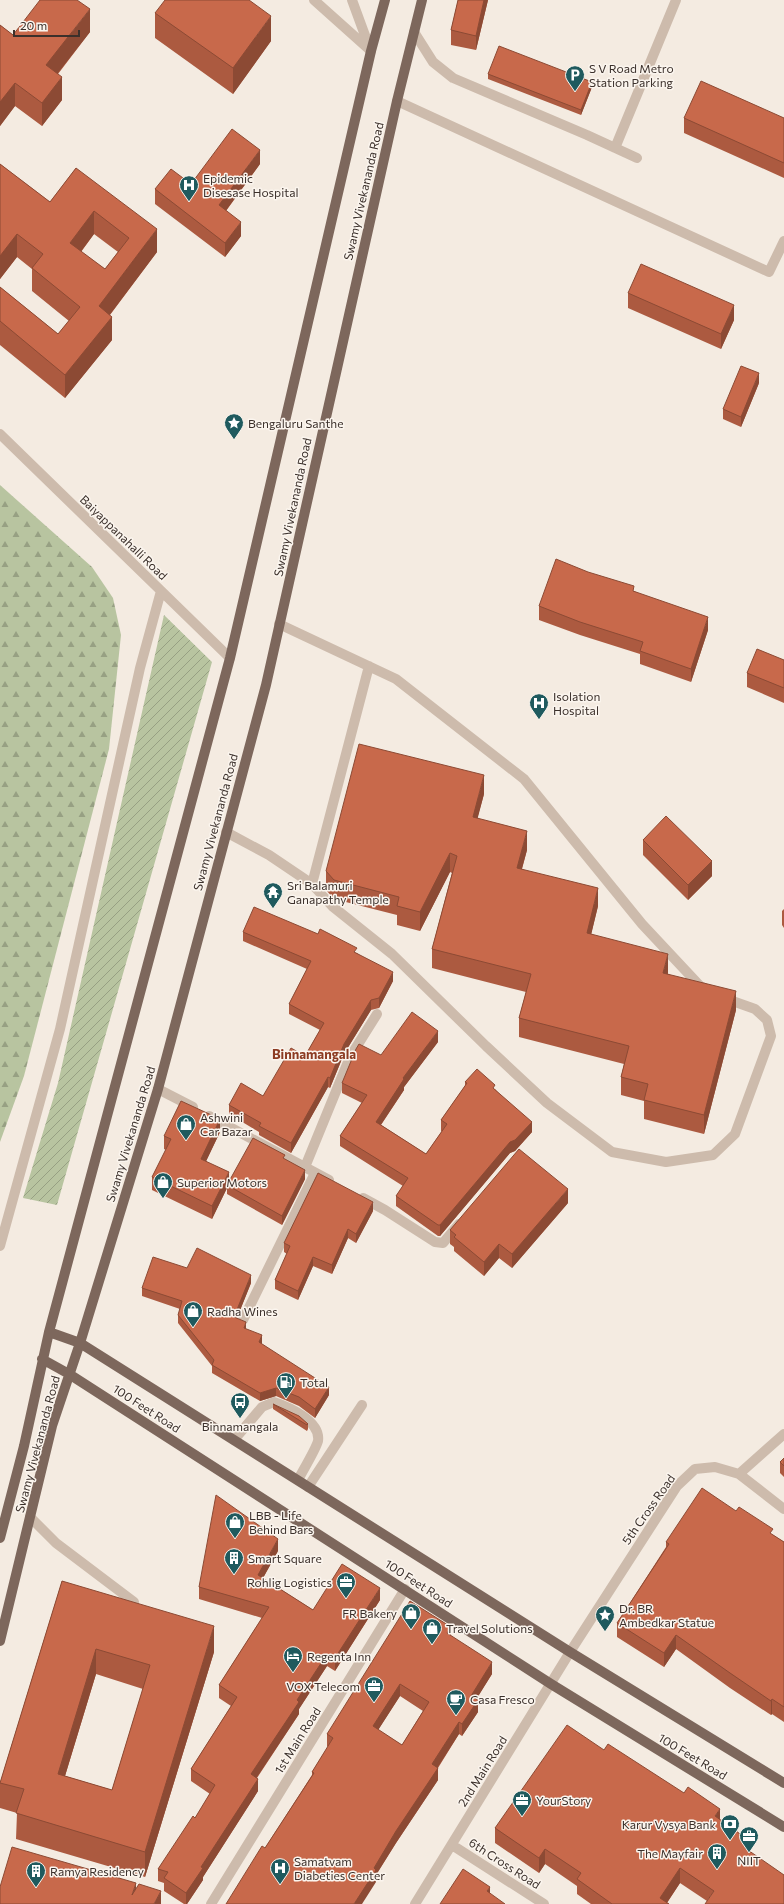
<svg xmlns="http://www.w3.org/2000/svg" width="784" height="1904" font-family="Commissioner,sans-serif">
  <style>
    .forest { fill: url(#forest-firs) }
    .garden { fill: url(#garden-furrows) }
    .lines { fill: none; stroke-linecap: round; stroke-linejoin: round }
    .minor { stroke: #cdbbac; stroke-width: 10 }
    .major { stroke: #7d675c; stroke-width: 10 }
    .wall { fill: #ac5a40; fill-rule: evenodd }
    .shaded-wall { fill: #8c4a34 }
    .building { fill: #c8694b; stroke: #8c4a34; fill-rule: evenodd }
    .labels { text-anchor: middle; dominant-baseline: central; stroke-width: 3; stroke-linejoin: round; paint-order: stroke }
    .poi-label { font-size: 12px; fill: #3b302b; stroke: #fbf5ee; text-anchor: start }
    .street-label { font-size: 12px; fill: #3b302b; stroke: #fbf5ee }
    .neighbourhood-label { font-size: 13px; font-weight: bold; fill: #8c3b22; stroke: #fbf5ee }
  </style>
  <defs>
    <pattern id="forest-firs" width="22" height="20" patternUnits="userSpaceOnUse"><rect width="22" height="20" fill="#b8c4a0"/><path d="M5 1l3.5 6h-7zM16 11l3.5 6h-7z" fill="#97a083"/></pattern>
    <pattern id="garden-furrows" width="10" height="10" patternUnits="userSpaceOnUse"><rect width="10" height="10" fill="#b8c4a0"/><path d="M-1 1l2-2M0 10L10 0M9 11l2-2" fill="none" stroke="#97a083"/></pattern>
  </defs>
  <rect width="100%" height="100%" fill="#f4ebe1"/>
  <path class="forest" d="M0,485L92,567L113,598L121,635L109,749L24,1076L0,1142Z"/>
  <path class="garden" d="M164,615L212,662L57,1205L23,1198L58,1083Z"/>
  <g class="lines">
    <path class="minor" d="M314,0L371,51
      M352,0L370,49
      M414,32L433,62L453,78L587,135L637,158
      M397,101L769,272L784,241
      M615,148L676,0
      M0,434L230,658
      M279,624L396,679L524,779L642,924L700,986L706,989
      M226,832L269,855L312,884L369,666
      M312,884L332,906L392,954L486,1046L547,1103L612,1152L666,1162L713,1155L735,1134L771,1036L767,1020L755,1009L724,998
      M158,1089L193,1107
      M209,1116L329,1180
      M305,1167L350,1057L377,1014
      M363,1198L385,1210L435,1242L443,1243L459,1224
      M0,1246L60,1029L140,668L161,591
      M243,1320L315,1173
      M234,1440L262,1407L274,1402C289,1407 321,1421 318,1441C316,1449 302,1472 298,1480
      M739,1474L784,1434
      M308,1487L362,1405
      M30,1517L56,1543L134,1602
      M452,1845L544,1904
      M211,1904L405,1589
      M415,1904L570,1652L677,1486L695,1469L715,1467L739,1474L784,1509"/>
    <path class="major" d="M49,1332L80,1343L570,1652L784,1783
      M42,1359L69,1374L551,1684L784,1827
      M0,1538L24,1446L49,1332L230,658L371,51L385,0
      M0,1641L52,1426L80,1343L158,1089L266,685L397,101L422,0"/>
  </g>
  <path class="wall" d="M458,0H488L476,50L451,45V30Z
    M155,13L271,41L233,94L155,38Z
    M0,25L13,35L90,32L58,74L62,100L42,126L15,106L0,126Z
    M488,74L592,87L581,115L488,79Z
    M684,118H784V178L684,133Z
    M0,164L50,202L76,168L157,252L110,315L112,340L65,398L0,345V287L58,334L69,321L32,291V269L17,257L0,279ZM94,234L118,252L105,269L81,252Z
    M260,164L226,211L241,236L225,257L155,204V189L191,184Z
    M628,293L734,320L721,349L628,308Z
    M759,383L741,427L723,419V409Z
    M634,591L708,630L691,682L640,664V654L580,635L539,620V606Z
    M784,660V703L747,687V673Z
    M484,794L477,819L527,850L522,869L598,906L591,934L668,972V974L736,1010L704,1134L644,1119V1101L621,1095V1077L624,1064L519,1037V1018L526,992L432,968V949L452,873L450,872L420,931L397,925V915L334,899L326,890V871Z
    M643,840L712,876L688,900L643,855Z
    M784,909V928L782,925V911Z
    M243,932L357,953L393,981L379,1008L371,1010L344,1054L330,1088L328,1087L291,1153L259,1135V1132L229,1114V1105L263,1096L305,1056L320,1030L289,1014V1004L307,969L243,941Z
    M438,1042L404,1087V1090L381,1125L426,1154L442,1131H441V1120L465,1086V1082L495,1089L532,1132L515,1151L510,1153L440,1236H438L396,1206V1196L403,1186L340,1146V1136L362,1103L342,1093V1083L381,1055Z
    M220,1132L206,1161L229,1182L285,1159L305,1179L282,1225L227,1194V1188L212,1219L152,1190V1177L166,1150L164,1149V1136Z
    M568,1203L512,1268L499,1258L484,1276L454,1251V1247L450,1244V1230Z
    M373,1211L356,1243L348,1238L332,1274L313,1266L298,1300L275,1289V1280L287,1254L284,1252V1243Z
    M187,1268L251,1283L237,1318L246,1329L262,1343L261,1344L329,1395L315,1418L299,1406L276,1396L260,1401L212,1373V1366L178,1323V1315L180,1309L142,1296V1288Z
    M273,1404L308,1424V1429L307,1431L273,1409Z
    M784,1458V1477L780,1473V1462Z
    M773,1535L784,1542V1722L772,1714L771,1715L730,1688L676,1649L664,1667L617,1637V1623L666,1547V1542Z
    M278,1551L263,1578L313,1610L380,1600L335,1671L327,1666L299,1709V1714L257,1778L258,1791L203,1877V1880L187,1904H184L164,1891V1883L158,1881V1869L195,1818L210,1794L191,1781V1769L231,1706L219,1698V1685L262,1618L199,1599V1587Z
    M62,1581L214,1652L145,1877L16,1839L17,1813L0,1808V1783ZM96,1674L143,1689L112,1790L65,1776Z
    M451,1636L492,1674L476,1699L478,1712L462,1736L459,1734L438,1768V1780L396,1843L376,1875V1882L265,1848L312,1775V1772L328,1747L327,1746V1734ZM400,1696L423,1711L402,1745L378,1730Z
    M604,1750L720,1820L750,1841L707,1901L680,1883L667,1903L669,1904H591L577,1894V1886L545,1864L539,1873L495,1843V1828Z"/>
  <path class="shaded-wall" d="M484,0H488L476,50V36Z
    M90,9V32L46,88V65Z
    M271,16V41L233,94V68Z
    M62,77V100L42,126V103Z
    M592,82V87L581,115V110Z
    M15,83V106L0,126V102Z
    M260,150V164L219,220V205Z
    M94,211V234L70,266V243Z
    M241,222V236L225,257V243Z
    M157,229V252L99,329V306Z
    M17,234V257L0,279V256Z
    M734,305V320L721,349V334Z
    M112,317V340L65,398V375Z
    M759,373V383L741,427V417Z
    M708,617V630L691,682V669Z
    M484,775V794L473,836V817Z
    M527,831V850L517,886V868Z
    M450,853V872L420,931V912Z
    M712,861V876L688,900V885Z
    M598,888V906L587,952V933Z
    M668,954V972L663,991V973Z
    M393,972V981L379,1008V998Z
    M736,991V1010L704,1134V1115Z
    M371,1000V1010L344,1054L330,1088V1078L344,1044Z
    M438,1031V1042L404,1087V1090L376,1132V1122L403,1078Z
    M328,1077V1087L291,1153V1143Z
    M220,1119V1132L201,1172V1159Z
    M532,1122V1132L515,1151L510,1153L440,1236V1225L510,1142Z
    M305,1170V1179L282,1225V1216Z
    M229,1172V1185H227V1188L212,1219V1206Z
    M568,1189V1203L512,1268V1254Z
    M373,1202V1211L356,1243V1234Z
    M348,1229V1238L332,1274V1265Z
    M499,1244V1258L484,1276V1262Z
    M313,1257V1266L298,1300V1291Z
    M251,1275V1283L234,1325V1317Z
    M246,1322V1330L244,1328Z
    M262,1335V1343L259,1351V1342Z
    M329,1387V1395L315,1418V1409Z
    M276,1388V1396L260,1401V1393Z
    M278,1539V1551L258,1587V1575Z
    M380,1588V1600L335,1671V1658Z
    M214,1626V1652L145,1877V1852Z
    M451,1627V1639L447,1633Z
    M676,1635V1649L664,1667V1653Z
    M96,1649V1674L58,1799V1774Z
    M327,1654V1666L299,1709V1714L251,1786V1774L297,1700Z
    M492,1662V1674L471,1708V1696Z
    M400,1684V1696L373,1738V1726Z
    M772,1699V1714L771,1715V1701Z
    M478,1700V1712L462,1736V1724Z
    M459,1722V1734L432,1776V1764Z
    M438,1768V1780L396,1843L376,1875V1882L362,1904H354L374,1868L396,1831Z
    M258,1779V1791L203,1877V1880L187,1904H186V1893L201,1867Z
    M720,1809V1824L715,1816Z
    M750,1841V1856L745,1848Z
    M545,1849V1864L539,1873V1858Z
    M680,1868V1883L666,1904L660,1898Z
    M136,1883V1904L132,1895Z
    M490,1887V1898L487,1891Z
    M161,1891V1904H154Z"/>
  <path class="building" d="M40,0H77L90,9L46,65L62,77L42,103L15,83L0,102V25L13,35Z
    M165,0H249L271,16L233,68L155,13Z
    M458,0H484L476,36L451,30Z
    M499,46L592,82L581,110L488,74Z
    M701,81L784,118V163L684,118Z
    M232,129L260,150L219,205L241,222L225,243L155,189L171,169L191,184Z
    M0,164L50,202L76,168L157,229L99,306L112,317L65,375L0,321V287L58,334L80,307L32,268L43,254L17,234L0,256ZM94,211L129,238L105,269L70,243Z
    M641,264L734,305L721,334L628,293Z
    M741,366L759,373L741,417L723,409Z
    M556,559L588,572L634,586L633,591L708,617L691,669L640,651L643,642L580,622L539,606Z
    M757,649L784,660V688L747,673Z
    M359,744L484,775L473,817L527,831L517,868L598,888L587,933L668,954L663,973L736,991L704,1115L644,1100L648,1084L621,1077L629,1046L519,1018L531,974L432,949L457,856L450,853L420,912L397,906L399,897L334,880L326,871Z
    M666,816L712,861L688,885L643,840Z
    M254,907L318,934L320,929L357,948L354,952L393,972L379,998L371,1000L344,1044L330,1078L328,1077L291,1143L259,1126L261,1123L229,1105L241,1083L263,1096L291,1048L305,1056L324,1023L289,1004L311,961L243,932Z
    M412,1012L438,1031L403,1078L404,1079L376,1122L426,1154L447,1124L441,1120L467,1083L465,1082L477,1069L495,1085L493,1088L532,1122L515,1140L510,1142L440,1225H438L396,1196L408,1178L340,1136L367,1095L342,1083L356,1049L359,1044L381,1055Z
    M181,1101L220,1119L201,1159L229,1172L212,1206L152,1177L171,1139L164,1136Z
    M253,1138L285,1155L283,1158L305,1170L282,1216L227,1185Z
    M519,1149L568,1189L512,1254L499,1244L484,1262L454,1237L456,1235L450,1230Z
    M318,1173L373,1202L356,1234L348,1229L332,1265L313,1257L298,1291L275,1280L290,1246L284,1243Z
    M197,1248L251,1275L234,1317L246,1322L244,1328L262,1335L259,1342L329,1387L315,1409L299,1397L276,1388L260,1393L212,1365L214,1360L178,1315L182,1301L142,1288L153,1257L187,1268Z
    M273,1404L299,1416L308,1424L307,1425Z
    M784,1458V1466L780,1462Z
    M702,1488L736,1511L739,1507L773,1529L770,1533L784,1542V1707L772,1699L771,1701L730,1673L676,1635L664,1653L617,1623L669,1544L666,1542Z
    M216,1495L278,1539L258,1575L313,1610L342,1564L380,1588L335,1658L327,1654L297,1700L299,1702L251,1774L258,1779L201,1867L203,1868L186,1893L164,1878L168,1872L158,1869L193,1816L195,1818L215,1785L191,1769L237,1697L219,1685L269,1607L199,1587Z
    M62,1581L214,1626L145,1852L16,1813L24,1789L0,1783ZM96,1649L150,1665L112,1790L58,1774Z
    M410,1601L451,1627L447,1633L492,1662L471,1696L478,1700L462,1724L459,1722L432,1764L438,1768L396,1831L374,1868L376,1870L354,1904H226L262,1846L265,1848L314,1773L312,1772L333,1738L327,1734ZM400,1684L429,1702L402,1745L373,1726Z
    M567,1725L604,1750L608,1744L684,1793L688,1787L720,1809L715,1816L750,1841L745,1848L784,1875V1904H705L714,1891L680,1868L660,1898L669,1904H612L577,1879L581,1873L545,1849L539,1858L495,1828Z
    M12,1847L136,1883L132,1895L139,1884L161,1891L154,1904H0V1887Z
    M463,1869L490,1887L487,1891L505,1904H440Z"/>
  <defs>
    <g id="parking-pin" transform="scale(1)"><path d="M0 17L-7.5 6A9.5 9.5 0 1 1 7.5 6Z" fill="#1f5a5e" stroke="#fbf5ee"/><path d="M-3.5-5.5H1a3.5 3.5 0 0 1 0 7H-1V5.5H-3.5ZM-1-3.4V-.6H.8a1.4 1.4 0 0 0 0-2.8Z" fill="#fff"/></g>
    <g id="hospital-pin" transform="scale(1)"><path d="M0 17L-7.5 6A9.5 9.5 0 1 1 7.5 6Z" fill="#1f5a5e" stroke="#fbf5ee"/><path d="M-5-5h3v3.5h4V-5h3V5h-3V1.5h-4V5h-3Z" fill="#fff"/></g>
    <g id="sight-pin" transform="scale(1)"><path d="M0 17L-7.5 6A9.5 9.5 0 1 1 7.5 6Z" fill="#1f5a5e" stroke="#fbf5ee"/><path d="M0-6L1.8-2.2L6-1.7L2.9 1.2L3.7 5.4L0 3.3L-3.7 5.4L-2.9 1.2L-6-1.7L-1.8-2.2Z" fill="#fff"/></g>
    <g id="temple-pin" transform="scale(1)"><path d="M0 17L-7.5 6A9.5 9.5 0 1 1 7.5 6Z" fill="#1f5a5e" stroke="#fbf5ee"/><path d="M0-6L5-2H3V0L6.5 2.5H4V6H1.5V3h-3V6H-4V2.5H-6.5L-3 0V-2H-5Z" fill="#fff"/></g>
    <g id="shop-pin" transform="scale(1)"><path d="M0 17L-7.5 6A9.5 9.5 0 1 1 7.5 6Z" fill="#1f5a5e" stroke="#fbf5ee"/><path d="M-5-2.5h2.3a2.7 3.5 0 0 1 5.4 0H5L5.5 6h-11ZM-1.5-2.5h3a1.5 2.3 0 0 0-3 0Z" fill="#fff"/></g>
    <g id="fuel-pin" transform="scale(1)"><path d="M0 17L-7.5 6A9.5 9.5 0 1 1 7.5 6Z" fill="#1f5a5e" stroke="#fbf5ee"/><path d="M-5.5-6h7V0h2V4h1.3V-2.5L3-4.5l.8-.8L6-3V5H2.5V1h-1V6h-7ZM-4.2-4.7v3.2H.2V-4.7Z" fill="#fff"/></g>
    <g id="bus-pin" transform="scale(1)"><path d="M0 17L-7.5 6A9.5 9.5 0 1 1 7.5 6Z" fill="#1f5a5e" stroke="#fbf5ee"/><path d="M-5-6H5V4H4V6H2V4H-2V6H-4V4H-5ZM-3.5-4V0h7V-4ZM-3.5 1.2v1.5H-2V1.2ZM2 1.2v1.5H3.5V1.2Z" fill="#fff"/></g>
    <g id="building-pin" transform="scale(1)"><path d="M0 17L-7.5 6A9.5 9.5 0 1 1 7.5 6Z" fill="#1f5a5e" stroke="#fbf5ee"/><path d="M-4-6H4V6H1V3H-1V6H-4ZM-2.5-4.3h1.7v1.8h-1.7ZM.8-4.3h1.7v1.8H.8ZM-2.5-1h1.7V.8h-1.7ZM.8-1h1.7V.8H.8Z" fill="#fff"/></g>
    <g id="office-pin" transform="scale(1)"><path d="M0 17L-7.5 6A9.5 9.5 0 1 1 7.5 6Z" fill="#1f5a5e" stroke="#fbf5ee"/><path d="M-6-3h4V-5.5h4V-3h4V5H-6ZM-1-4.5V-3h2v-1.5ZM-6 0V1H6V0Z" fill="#fff"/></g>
    <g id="hotel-pin" transform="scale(1)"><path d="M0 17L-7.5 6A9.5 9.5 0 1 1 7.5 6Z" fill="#1f5a5e" stroke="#fbf5ee"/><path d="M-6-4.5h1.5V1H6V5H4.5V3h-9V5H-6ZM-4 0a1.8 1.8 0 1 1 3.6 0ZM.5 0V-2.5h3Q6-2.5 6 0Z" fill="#fff"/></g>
    <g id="cafe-pin" transform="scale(1)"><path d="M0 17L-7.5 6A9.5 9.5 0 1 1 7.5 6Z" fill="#1f5a5e" stroke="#fbf5ee"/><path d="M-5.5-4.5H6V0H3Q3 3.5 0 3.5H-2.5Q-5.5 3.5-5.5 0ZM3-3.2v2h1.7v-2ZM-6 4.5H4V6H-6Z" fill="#fff"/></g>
    <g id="bank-pin" transform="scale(1)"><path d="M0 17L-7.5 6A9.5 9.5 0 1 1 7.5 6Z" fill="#1f5a5e" stroke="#fbf5ee"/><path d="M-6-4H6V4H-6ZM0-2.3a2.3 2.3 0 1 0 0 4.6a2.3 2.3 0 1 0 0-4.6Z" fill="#fff"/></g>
  </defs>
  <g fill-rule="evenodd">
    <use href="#parking-pin" x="575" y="75"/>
    <use href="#hospital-pin" x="189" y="185"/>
    <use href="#sight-pin" x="234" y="423"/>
    <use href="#hospital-pin" x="539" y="703"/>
    <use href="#temple-pin" x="273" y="892"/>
    <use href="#shop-pin" x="186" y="1124"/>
    <use href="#shop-pin" x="163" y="1182"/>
    <use href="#shop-pin" x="193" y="1311"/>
    <use href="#fuel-pin" x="286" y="1382"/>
    <use href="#bus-pin" x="240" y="1402"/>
    <use href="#shop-pin" x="235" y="1522"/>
    <use href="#building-pin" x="234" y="1558"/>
    <use href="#office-pin" x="346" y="1582"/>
    <use href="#shop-pin" x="411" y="1613"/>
    <use href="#sight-pin" x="605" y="1615"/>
    <use href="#shop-pin" x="432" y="1628"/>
    <use href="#hotel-pin" x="293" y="1656"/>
    <use href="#office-pin" x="374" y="1686"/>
    <use href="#cafe-pin" x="456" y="1699"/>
    <use href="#office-pin" x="522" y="1800"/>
    <use href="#bank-pin" x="730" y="1824"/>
    <use href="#office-pin" x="749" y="1836"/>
    <use href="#building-pin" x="717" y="1853"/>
    <use href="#hospital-pin" x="280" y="1868"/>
    <use href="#building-pin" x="36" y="1871"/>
  </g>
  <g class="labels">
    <g class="poi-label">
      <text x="589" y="68">S V Road Metro<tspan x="589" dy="14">Station Parking</tspan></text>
      <text x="203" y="178">Epidemic<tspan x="203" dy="14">Disesase Hospital</tspan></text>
      <text x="248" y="423">Bengaluru Santhe</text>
      <text x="553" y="696">Isolation<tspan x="553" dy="14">Hospital</tspan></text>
      <text x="287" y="885">Sri Balamuri<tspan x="287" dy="14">Ganapathy Temple</tspan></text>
      <text x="200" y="1117">Ashwini<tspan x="200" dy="14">Car Bazar</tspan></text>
      <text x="177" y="1182">Superior Motors</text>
      <text x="207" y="1311">Radha Wines</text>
      <text x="300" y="1382">Total</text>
      <text x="240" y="1426" text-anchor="middle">Binnamangala</text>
      <text x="249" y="1515">LBB - Life<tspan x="249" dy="14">Behind Bars</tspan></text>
      <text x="248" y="1558">Smart Square</text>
      <text x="332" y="1582" text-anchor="end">Rohlig Logistics</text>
      <text x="619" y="1608">Dr. BR<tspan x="619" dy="14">Ambedkar Statue</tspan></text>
      <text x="397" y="1613" text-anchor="end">FR Bakery</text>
      <text x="446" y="1628">Travel Solutions</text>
      <text x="307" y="1656">Regenta Inn</text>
      <text x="360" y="1686" text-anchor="end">VOX Telecom</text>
      <text x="470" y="1699">Casa Fresco</text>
      <text x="536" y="1800">YourStory</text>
      <text x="716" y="1824" text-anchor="end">Karur Vysya Bank</text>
      <text x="703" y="1853" text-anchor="end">The Mayfair</text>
      <text x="749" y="1860" text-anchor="middle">NIIT</text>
      <text x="294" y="1861">Samatvam<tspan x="294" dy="14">Diabeties Center</tspan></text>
      <text x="50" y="1871">Ramya Residency</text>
    </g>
    <g class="street-label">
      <text transform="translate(363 191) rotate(-77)">Swamy Vivekananda Road</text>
      <text transform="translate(292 507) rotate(-78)">Swamy Vivekananda Road</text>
      <text transform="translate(124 537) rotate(44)">Baiyappanahalli Road</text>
      <text transform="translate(215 822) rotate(-75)">Swamy Vivekananda Road</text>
      <text transform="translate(130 1134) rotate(-73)">Swamy Vivekananda Road</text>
      <text transform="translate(147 1408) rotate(33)">100 Feet Road</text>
      <text transform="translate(37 1444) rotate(-75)">Swamy Vivekananda Road</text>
      <text transform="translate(648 1509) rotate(-55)">5th Cross Road</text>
      <text transform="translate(419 1583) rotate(33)">100 Feet Road</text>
      <text transform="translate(297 1740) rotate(-58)">1st Main Road</text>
      <text transform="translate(693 1756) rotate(31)">100 Feet Road</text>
      <text transform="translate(482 1771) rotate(-58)">2nd Main Road</text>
      <text transform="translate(505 1863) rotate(33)">6th Cross Road</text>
    </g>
    <g class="neighbourhood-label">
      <text x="314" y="1054">Binnamangala</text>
    </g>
  </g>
  <path d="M14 30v6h65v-6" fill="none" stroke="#3b302b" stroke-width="2"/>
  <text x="20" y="30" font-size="12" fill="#3b302b" stroke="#fbf5ee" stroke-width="3" paint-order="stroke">20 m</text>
</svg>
